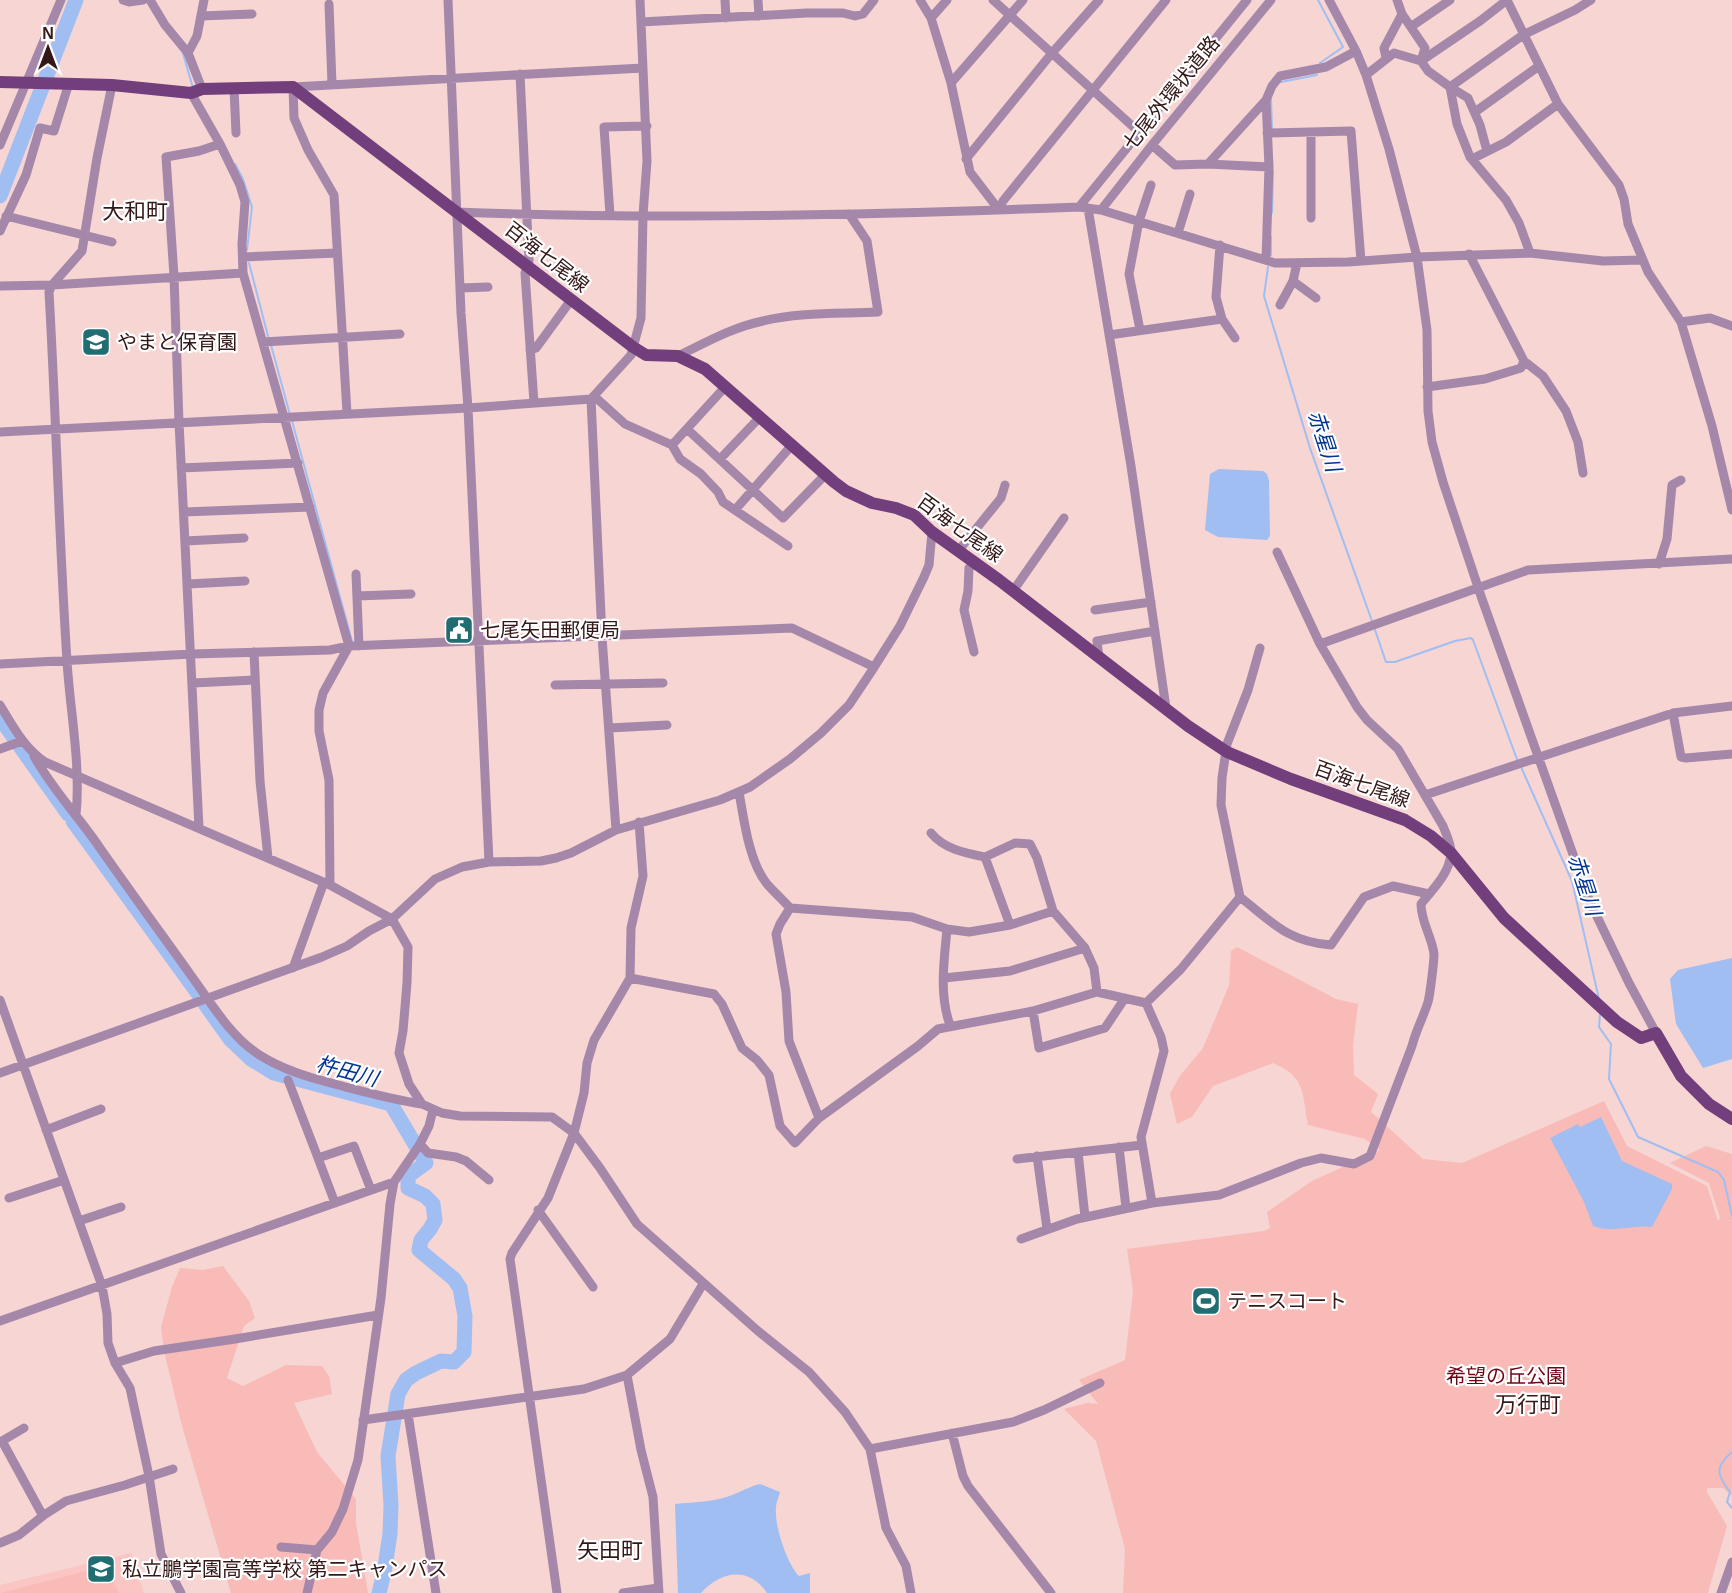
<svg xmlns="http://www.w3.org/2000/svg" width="1732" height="1593" font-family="Arial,'Noto Sans JP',sans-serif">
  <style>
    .built { fill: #fac5c3 }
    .green { fill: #f8bbb8 }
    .water { fill: #a0bef2 }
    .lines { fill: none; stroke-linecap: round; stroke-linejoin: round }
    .stream { stroke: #a0bef2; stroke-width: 2 }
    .river { stroke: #a0bef2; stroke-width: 15 }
    .minor { stroke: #a587aa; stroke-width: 9 }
    .major { stroke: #733e7c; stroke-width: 12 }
    .labels { text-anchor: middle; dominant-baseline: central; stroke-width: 4.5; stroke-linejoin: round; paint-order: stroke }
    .street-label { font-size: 20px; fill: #341717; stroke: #fff }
    .poi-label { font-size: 20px; fill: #341717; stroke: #fff; text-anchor: start }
    .park-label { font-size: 20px; fill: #6c0515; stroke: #fff }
    .water-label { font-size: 21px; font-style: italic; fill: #023494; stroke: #fff }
    .quarter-label { font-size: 22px; fill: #341717; stroke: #fff }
  </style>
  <rect width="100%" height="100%" fill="#f6d5d3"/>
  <path class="built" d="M131,1553L144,1593H0V1585Z"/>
  <path class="green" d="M1237,947L1336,999L1358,1004L1353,1047L1354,1075L1378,1094L1371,1112L1423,1159L1462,1163L1604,1101L1627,1146L1707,1186L1718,1221L1720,1218L1709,1183L1670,1163L1706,1146L1732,1154V1496L1723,1488H1707V1492L1727,1526L1708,1593H1123L1125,1549L1096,1441L1064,1409L1087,1403L1098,1404L1079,1380L1125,1360L1133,1291L1127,1249L1264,1231L1270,1228L1267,1212L1312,1181L1380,1150L1365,1139L1308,1125C1302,1093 1306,1077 1273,1063L1213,1086L1192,1117L1177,1124L1170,1094L1179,1077L1203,1048L1229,985L1231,951Z
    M223,1266L249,1301L255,1318L244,1326L227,1378L243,1386L286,1365L322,1366L329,1376L332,1394L294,1403L317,1452L356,1499V1523L368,1593H231L182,1426L164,1351L161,1327L172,1287L180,1268L203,1270Z
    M105,1566L119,1593H1Z"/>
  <path class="water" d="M1219,469L1263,471L1267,474L1269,481L1270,536L1267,540L1218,537L1205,530L1210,474Z
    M1732,958V1059L1703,1068L1676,1024L1670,979L1678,970Z
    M1601,1117L1622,1161L1672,1184V1189L1652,1227C1630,1224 1614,1234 1593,1226L1584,1202L1550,1138L1578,1124L1580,1127Z
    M760,1484L780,1492C779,1497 776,1502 776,1507C774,1525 787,1564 799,1576L810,1573V1593H767C749,1566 721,1571 701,1593H678L675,1504C695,1502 718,1502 737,1493C745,1490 751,1486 760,1484Z"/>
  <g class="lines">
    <path class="stream" d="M1318,0L1343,47L1320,63
      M182,50L193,88
      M1281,82L1317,75
      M1271,99L1272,129
      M235,164L243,179L252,207L247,250
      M1272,213L1273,171
      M1271,237V255
      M249,263L269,340
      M1268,267L1264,296L1310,448L1372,621
      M271,345L290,415
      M292,421L352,641
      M1374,627L1386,662H1395L1455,641L1471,638L1473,640L1518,762
      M1521,767L1572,881L1599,999
      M1600,1014L1599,1027L1611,1044L1609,1079L1638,1137L1718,1172L1724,1180L1732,1216
      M1732,1452C1715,1467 1716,1474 1730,1492L1727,1502L1732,1508"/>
    <path class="river" d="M0,196L76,0
      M0,718L68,814
      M73,821L200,996
      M205,1004L230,1039L251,1059L274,1073L391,1104L426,1163L408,1176V1188L425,1196L433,1204L435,1220L430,1229L421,1240L419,1250L454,1279L460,1288L465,1316L464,1352L454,1362L441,1361L416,1373L406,1380L398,1394L388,1456L391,1505L390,1534L384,1573L379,1593"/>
    <path class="minor" d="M123,0L129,2L143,0
      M150,0L165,25L188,53L202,89
      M448,0L461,313L468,408L489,862
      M725,0L726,18
      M758,0L759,16
      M920,0L931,18L951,83L970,172L999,210L1003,201L1166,0
      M993,0L1139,132
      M1329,0L1356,51L1366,75L1389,149L1417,257L1427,330L1428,411L1432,442L1443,482L1482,599L1590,902L1629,983L1656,1033
      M1507,0L1558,104L1619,185L1624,199L1628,224L1648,272L1681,322L1712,426L1732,510
      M329,4L332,84
      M1402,14L1425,48L1421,61
      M201,16L252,14
      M931,18L947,0
      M641,22L807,13H843L855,16L863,14L874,0
      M1412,26L1450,0
      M188,53L197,36L204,0
      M1386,58L1384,48L1402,14L1397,0
      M1421,61L1480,21L1507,0
      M520,74L529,261L525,273L534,403
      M1366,75L1394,53L1421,61L1428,71L1450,87L1457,124L1470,157L1506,200L1519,223L1530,253
      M951,83L1023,0
      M234,88L236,133
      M191,93L220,144L240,185L245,202L242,244L243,273L349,646L323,693L319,710V731L329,780L330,885
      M1475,112L1539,66
      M1311,132V218
      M1267,133L1351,131L1361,261
      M0,145L61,0
      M1152,145L1175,165L1208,164L1266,100
      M1487,151L1480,125L1468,98L1450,87L1523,35L1575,10L1591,0
      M966,159L1052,53L1099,0
      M1472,159L1506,142L1558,104
      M1208,164L1269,167
      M1079,207L1247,0
      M1088,208L1131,466L1166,708
      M1101,210L1152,145L1271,0
      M457,212C664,220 872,215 1079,207L1101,210L1275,263L1348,262L1417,257L1530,253L1603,261L1642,260
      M610,215L604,127L647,126
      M6,216L112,242
      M0,231L26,175L40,128L54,131L69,83
      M1178,233L1190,194
      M1220,245L1216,297L1222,319L1235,338
      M243,257L337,253
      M1266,259L1269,167L1266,100L1272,86L1280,76L1326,67L1356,51
      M1297,263L1293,281L1316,298
      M0,286L52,285L243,273
      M460,288L488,287
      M1280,305L1293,281
      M1681,322L1710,318L1732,326
      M1140,330L1129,274L1139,221L1151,185
      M1109,335L1222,319
      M263,342L400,334
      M530,350L536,348L571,300
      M678,356C705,343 733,327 763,321C800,312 840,314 878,312L867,241L849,214
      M1524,361L1543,376L1566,411L1578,442L1583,473
      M1427,387L1485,379L1521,368L1524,361L1469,254
      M594,396L625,424L672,445L680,459L701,474L718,492L723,502L788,546
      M347,413L334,195L308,150L294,118L293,87L643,68
      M687,429L783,518L825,475
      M0,432L468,408L591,399
      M672,445L726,386
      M720,459L760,417
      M181,468L298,463
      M735,510L792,445
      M184,512L310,507
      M185,541L244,538
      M959,550L1001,498L1005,485
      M1659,564L1667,539L1672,485L1681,480
      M356,574L359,646
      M188,584L245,581
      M1013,591L1064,518
      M357,596L411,594
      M1095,610L1151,602
      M1320,644L1528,570L1732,559
      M254,652L260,781L268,858
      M974,652L964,610L968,591L969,568L976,563
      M1099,658L1097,641L1155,631
      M0,664L192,654L330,650L349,646L792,628L874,667
      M193,683L255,680
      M555,685L663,683
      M0,705C13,726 24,748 45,762L330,885L392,919L408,947L407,983L403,1031L399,1053L409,1084L422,1104L442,1113L460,1116L552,1117L574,1133L600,1168L637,1224L758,1331L809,1372L845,1412L870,1449L886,1528L906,1566L911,1593
      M1732,706L1673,713L1681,757L1686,758L1732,754
      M609,728L667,725
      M0,749L22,741
      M34,756C52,789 79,817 100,848C130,891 160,932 190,974C210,1001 229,1035 258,1054C284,1071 312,1078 342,1086C369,1093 395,1100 422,1104
      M739,792C744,820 749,862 767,884C774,892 783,900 790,908L912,917L947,929L969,932L1010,925L1053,911
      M1425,795L1673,713
      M76,815C81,764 70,711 67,661C59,538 56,415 49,292L52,285L82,251L97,158L112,85
      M199,828L179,422L174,276L166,157L199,151L220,144
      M616,830L602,637L591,399L631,355L641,318L643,215L647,161L640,0
      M931,833C944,849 965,853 985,857
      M1240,897C1272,922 1288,942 1331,945L1364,897L1393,886L1429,894
      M790,908L780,924L776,934L786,992L789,1041L819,1118
      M1010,925L985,857L1015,843L1030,844L1037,858L1053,911L1085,948L1094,968L1097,992
      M947,929C944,961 939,995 950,1025
      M293,968L324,882
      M630,978L714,994L722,1004L742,1048L757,1060L769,1075L780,1126L795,1143L819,1118L918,1046L938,1029L1033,1011L1097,992L1146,1003L1161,1037L1164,1051L1141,1137L1152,1203
      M944,978L1010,971L1085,948
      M0,1000L102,1286L107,1314L108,1343L115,1363L130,1388L149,1476L161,1554L181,1593
      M1146,1003L1181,969L1240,897L1221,805L1222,778L1227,744L1248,690L1260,648
      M1033,1011L1039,1048L1105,1028L1125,998
      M0,1073L322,957L347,946L369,931L392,919L435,879L462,867L489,862L541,861L556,858L571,853L616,830L720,800L750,787L790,759L821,733L849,705L871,672L900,626L924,577L929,565L932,532
      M288,1080L318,1158
      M46,1130L101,1109
      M420,1144L428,1153L456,1157L466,1161L489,1180
      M1119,1147L1126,1208
      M1078,1152L1085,1217
      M1037,1156L1047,1229
      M1017,1159L1142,1145
      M9,1198L64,1180
      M335,1203L318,1158L354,1146L371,1190
      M538,1210L593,1287
      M79,1221L121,1207
      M1021,1239L1077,1219L1152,1203L1219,1195L1301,1163L1321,1158L1354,1164L1370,1156L1412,1046C1416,1030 1423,1018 1428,1002C1430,995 1434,962 1434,954C1432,937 1421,922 1421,904C1433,889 1449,874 1451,854C1452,846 1446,834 1443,826L1398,749L1367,720L1357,707L1320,644L1277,552
      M0,1321L394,1182
      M115,1363L154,1351L235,1339L378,1315
      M627,1375L641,1450L653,1497L659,1593
      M408,1414L436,1593
      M363,1420L584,1389L627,1375L670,1339L703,1284
      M952,1433L963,1476L968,1486L1051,1593
      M2,1441L24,1428
      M0,1442L2,1441L43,1516
      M870,1449L1013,1422L1044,1410L1100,1383
      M0,1543L19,1535L44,1515L66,1501L125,1485L173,1469
      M281,1547L317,1550
      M307,1593L317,1550L332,1532L343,1509L358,1460L381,1298L390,1204L394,1182L420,1144L429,1126L433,1110
      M557,1593L510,1259L512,1253L548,1198L574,1133L584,1093L587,1063L594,1040L630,978L631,928L643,876L639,822
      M623,1593L658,1588
      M1721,1593L1732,1562"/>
    <path class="major" d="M0,82L112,85L191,93L202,89L293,87L633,347L646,355L678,356L705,369L834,482L846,491L872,503L896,508L914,515L932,532L999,580L1188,726L1227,752L1291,779L1405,820L1431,836L1451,853L1504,918L1617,1022L1641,1038L1656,1033L1681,1076L1709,1104L1732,1119"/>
  </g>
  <defs>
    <g id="school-square" transform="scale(1.5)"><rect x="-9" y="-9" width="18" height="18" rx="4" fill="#216d72" stroke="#fff"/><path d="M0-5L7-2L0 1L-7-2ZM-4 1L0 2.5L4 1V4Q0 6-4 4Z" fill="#fff"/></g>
    <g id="civic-square" transform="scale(1.5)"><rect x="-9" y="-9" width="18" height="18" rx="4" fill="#216d72" stroke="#fff"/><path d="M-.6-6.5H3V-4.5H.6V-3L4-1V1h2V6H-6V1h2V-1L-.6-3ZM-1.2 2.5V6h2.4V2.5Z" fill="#fff"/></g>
    <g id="stadium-square" transform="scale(1.5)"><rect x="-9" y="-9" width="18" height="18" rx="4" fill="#216d72" stroke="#fff"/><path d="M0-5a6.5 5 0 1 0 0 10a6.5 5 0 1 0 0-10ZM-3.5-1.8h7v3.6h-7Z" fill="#fff"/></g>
  </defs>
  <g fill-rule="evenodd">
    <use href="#school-square" x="96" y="342"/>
    <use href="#civic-square" x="459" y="630"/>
    <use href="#stadium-square" x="1206" y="1301"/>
    <use href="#school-square" x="101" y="1569"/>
  </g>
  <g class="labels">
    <g class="street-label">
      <text transform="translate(1171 93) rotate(-51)">七尾外環状道路</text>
      <text transform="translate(547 257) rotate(38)">百海七尾線</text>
      <text transform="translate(960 528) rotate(36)">百海七尾線</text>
      <text transform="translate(1362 784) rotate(20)">百海七尾線</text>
    </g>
    <g class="poi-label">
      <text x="117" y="342">やまと保育園</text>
      <text x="480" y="630">七尾矢田郵便局</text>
      <text x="1227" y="1301">テニスコート</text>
      <text x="122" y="1569">私立鵬学園高等学校 第二キャンパス</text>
    </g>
    <g class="park-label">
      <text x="1506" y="1376">希望の丘公園</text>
    </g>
    <g class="water-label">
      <text transform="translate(1325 441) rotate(72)">赤星川</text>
      <text transform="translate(1585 885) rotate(72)">赤星川</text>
      <text transform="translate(347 1071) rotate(15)">杵田川</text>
    </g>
    <g class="quarter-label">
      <text x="135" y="211">大和町</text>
      <text x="1528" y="1404">万行町</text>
      <text x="610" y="1550">矢田町</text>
    </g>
  </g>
  <g transform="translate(48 48)" stroke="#ffffff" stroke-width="4.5" paint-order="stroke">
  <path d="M0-4.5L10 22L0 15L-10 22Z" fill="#341717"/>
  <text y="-9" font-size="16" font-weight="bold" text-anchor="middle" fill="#341717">N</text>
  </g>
</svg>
